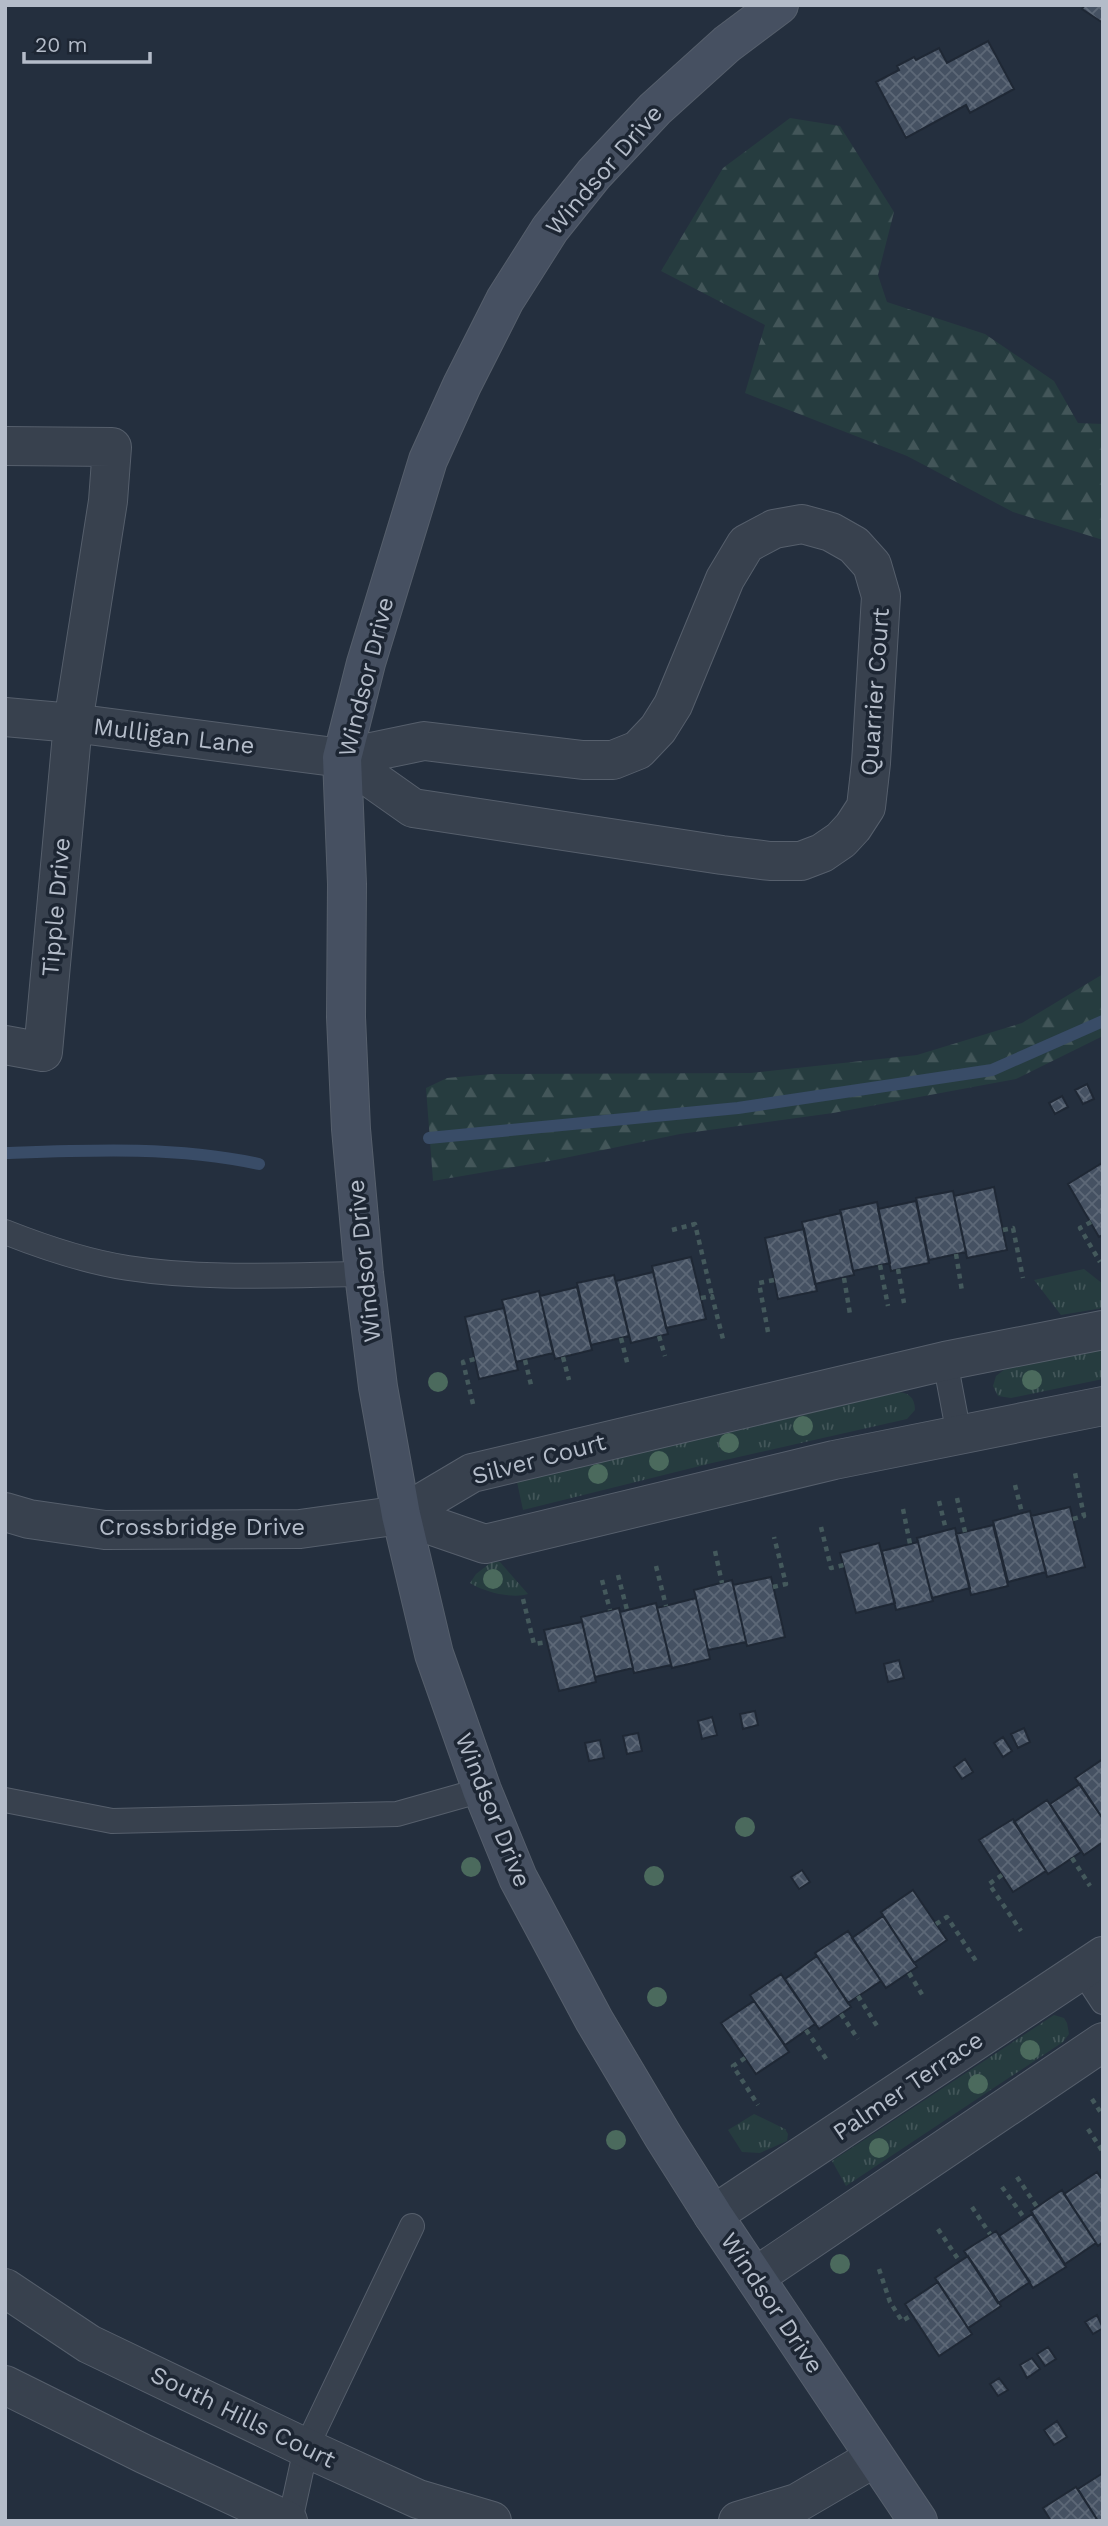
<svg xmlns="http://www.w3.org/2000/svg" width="1108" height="2526" font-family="'Work Sans',sans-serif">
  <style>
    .grass { fill: url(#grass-tufts) }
    .forest { fill: url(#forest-firs) }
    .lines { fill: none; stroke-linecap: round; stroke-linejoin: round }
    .stream { stroke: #394c67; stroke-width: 12 }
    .building { fill: url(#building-cross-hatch); stroke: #1f2835; stroke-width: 2 }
    .lane-casing { stroke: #565f6c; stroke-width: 26 }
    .street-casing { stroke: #565f6c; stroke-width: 40 }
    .secondary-casing { stroke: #565f6c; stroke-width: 40 }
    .path { stroke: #44595c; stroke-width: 4.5; stroke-dasharray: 5 5; stroke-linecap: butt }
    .lane { stroke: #38414e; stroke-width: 24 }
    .street { stroke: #38414e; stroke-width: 38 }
    .secondary { stroke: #465061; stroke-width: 38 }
    .tree { fill: #4b6a5d }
    .labels { text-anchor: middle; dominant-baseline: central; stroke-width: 7; stroke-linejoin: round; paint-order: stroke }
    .street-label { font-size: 24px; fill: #b4bcc9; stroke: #1d2633 }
  </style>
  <defs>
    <pattern id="grass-tufts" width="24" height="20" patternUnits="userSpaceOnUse" patternTransform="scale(1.75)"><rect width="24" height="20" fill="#263c3f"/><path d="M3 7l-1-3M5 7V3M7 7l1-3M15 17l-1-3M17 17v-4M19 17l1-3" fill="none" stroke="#435659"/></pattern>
    <pattern id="forest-firs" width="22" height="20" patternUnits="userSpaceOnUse" patternTransform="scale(1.75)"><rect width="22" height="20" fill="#263c3f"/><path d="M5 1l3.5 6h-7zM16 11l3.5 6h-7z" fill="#435659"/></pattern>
    <pattern id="building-cross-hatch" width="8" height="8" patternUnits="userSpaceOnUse" patternTransform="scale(1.75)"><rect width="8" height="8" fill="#455162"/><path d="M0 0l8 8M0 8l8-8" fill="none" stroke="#5d6877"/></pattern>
  </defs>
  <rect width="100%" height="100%" fill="#242f3e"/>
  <path class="grass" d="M1084,1269L1103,1284V1308L1061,1315L1034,1280Z
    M1103,1350V1379L1011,1398L998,1396L993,1386L996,1376L1005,1369Z
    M896,1392C908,1392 915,1397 915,1410L907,1419L712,1463L523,1510L517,1482Z
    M493,1561L500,1562L528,1594C512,1599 484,1592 470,1583L476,1574Z
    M1054,2015L1064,2018L1067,2023L1069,2034L1063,2042L846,2186L832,2161Z
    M754,2114L785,2129L788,2134L787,2141L760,2153L742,2152L728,2130Z"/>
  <path class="forest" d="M790,118L840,126L894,212L878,275L887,302L985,334L1054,381L1078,423L1103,424V540L1013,512L907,456L745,393L765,325L661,271L723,168Z
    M1103,974V1036L1016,1079L833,1113L680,1134L555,1160L433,1181L426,1088L447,1078L492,1074L751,1073L917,1055L1022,1023Z"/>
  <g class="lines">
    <path class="stream" d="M429,1138L738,1108L992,1070L1103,1021
      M5,1153C89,1150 176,1146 259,1164"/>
  </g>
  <path class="building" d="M1085,5H1103V23L1082,9Z
    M988,41L1014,89L970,113L966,105L906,138L876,82L899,70L897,66L914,57L916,60L939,48L947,63Z
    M1087,1084L1094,1099L1083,1104L1075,1090Z
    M1062,1096L1068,1107L1055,1114L1049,1103Z
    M1102,1163L1103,1235L1099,1237L1068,1184Z
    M994,1187L1007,1250L967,1258L954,1196Z
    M953,1191L966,1252L929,1260L916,1198Z
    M916,1201L929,1263L891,1271L878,1209Z
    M877,1202L890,1263L853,1271L840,1210Z
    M841,1213L854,1275L815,1284L802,1222Z
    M804,1229L817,1291L778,1299L765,1238Z
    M691,1257L706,1319L666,1328L652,1266Z
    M653,1272L668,1334L631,1343L616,1281Z
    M614,1275L629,1336L591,1345L577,1283Z
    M577,1287L592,1350L555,1359L540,1296Z
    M539,1291L553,1353L516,1362L502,1300Z
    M504,1308L518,1370L479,1379L465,1317Z
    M1070,1507L1085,1567L1047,1577L1031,1516Z
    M1030,1511L1046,1572L1008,1582L993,1521Z
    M993,1525L1008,1586L971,1595L956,1534Z
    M955,1528L970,1588L932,1598L917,1538Z
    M918,1542L933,1601L896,1610L882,1551Z
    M879,1543L895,1603L856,1613L840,1553Z
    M771,1577L785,1637L747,1646L733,1585Z
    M732,1580L746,1642L708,1650L694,1590Z
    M696,1598L710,1659L672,1668L657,1608Z
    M656,1603L671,1665L634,1673L620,1612Z
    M619,1608L633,1668L595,1677L581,1617Z
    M582,1622L596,1682L559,1691L544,1630Z
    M899,1660L904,1678L888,1682L884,1664Z
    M755,1711L758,1725L743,1729L740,1714Z
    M712,1717L717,1735L702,1739L698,1721Z
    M1024,1728L1030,1742L1018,1748L1011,1734Z
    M638,1733L642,1751L627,1754L623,1736Z
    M1003,1737L1012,1751L1003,1757L994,1743Z
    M600,1740L604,1758L589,1761L585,1743Z
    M965,1759L973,1772L962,1779L954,1767Z
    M1103,1759V1819L1075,1778Z
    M1080,1784L1103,1819V1842L1084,1855L1050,1804Z
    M1047,1800L1081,1852L1048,1874L1014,1822Z
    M1013,1819L1046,1871L1013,1892L979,1840Z
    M802,1870L810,1882L799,1889L791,1877Z
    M913,1890L947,1940L914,1963L881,1912Z
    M883,1916L917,1967L886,1988L852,1938Z
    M848,1931L881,1981L848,2003L815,1953Z
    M817,1956L851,2007L819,2029L785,1979Z
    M781,1974L815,2024L785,2045L750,1995Z
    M754,2001L789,2052L756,2074L721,2023Z
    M1097,2172L1103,2181V2242L1098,2246L1064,2194Z
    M1062,2190L1096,2243L1065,2264L1031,2211Z
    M1032,2214L1066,2267L1033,2288L999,2236Z
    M996,2231L1030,2282L998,2303L964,2251Z
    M968,2256L1001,2306L968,2328L935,2278Z
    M938,2282L972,2334L939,2356L905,2304Z
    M1097,2315L1103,2328L1093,2334L1085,2322Z
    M1048,2347L1056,2359L1045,2366L1037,2354Z
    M1032,2358L1040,2369L1027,2378L1020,2365Z
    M999,2378L1008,2390L998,2396L990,2384Z
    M1057,2421L1067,2437L1054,2445L1044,2430Z
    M1103,2473V2521H1098L1078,2489Z
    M1076,2487L1098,2521H1051L1043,2508Z"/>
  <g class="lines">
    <g class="lane-casing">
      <path id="lane" d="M5,1232C43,1247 88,1262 128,1268C206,1280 286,1275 364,1274
        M945,1361L959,1435
        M5,1800L112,1821L397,1814L482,1790
        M1082,1970L1103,2002
        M290,2521L306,2448L412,2226"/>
    </g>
    <g class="street-casing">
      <path id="street" d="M5,446L112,447L108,501L73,723L43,1052L5,1045
        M5,717L73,723L342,758L424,741L583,760H613L638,750L658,729L673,705L725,579L746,544L774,529L802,524L831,532L854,545L872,565L881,596L871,763L866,807L853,827L841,840L822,853L801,861H770L722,855L413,808L342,758
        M5,1512L29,1519L105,1530L300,1529L401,1515L472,1473L945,1361L1103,1330
        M401,1515L485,1544L834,1460L1103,1406
        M713,2215L1103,1956
        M755,2277L1103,2042
        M5,2288L89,2344L306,2448L418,2499L492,2521
        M5,2385L144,2454L288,2521
        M738,2521L797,2503L874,2458"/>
    </g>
    <g class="secondary-casing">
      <path id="secondary" d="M779,5L727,44L655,109L594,174L550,229L505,300L462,385L428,460L366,663L342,758L347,884L346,1017L351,1129L364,1274L378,1387L401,1515L434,1654L482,1790L518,1878L594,2020L663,2136L713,2215L918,2521"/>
    </g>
    <path class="path" d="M1091,1222L1080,1228L1100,1262
      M672,1230L695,1224L712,1296
      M1003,1230L1013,1228L1023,1278
      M956,1254L962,1291
      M880,1265L888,1306
      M898,1269L904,1303
      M844,1278L850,1314
      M701,1298L712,1296L724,1343
      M768,1332L759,1283L774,1280
      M659,1336L665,1356
      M621,1338L628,1366
      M563,1357L569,1380
      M525,1360L532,1389
      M473,1404L463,1362L475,1359
      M1015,1485L1022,1513
      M957,1498L965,1532
      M939,1501L946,1530
      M903,1509L910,1544
      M1073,1519L1084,1516L1075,1473
      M821,1527L831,1568L844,1565
      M715,1551L722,1583
      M656,1566L666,1606
      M618,1575L627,1610
      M602,1580L610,1610
      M773,1587L786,1584L774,1537
      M523,1599L534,1644L547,1642
      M1072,1858L1090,1886
      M1002,1875L989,1884L1021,1931
      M936,1924L947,1917L976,1961
      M909,1973L923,1996
      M858,1996L877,2026
      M841,2014L858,2039
      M806,2030L827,2060
      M745,2058L733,2066L758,2105
      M1092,2099L1103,2116
      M1088,2129L1103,2152
      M1017,2177L1037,2207
      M1002,2187L1025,2219
      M972,2207L990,2234
      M938,2229L960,2262
      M879,2269L890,2302L902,2321L912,2315"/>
    <use href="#lane" class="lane"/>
    <use href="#street" class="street"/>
    <use href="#secondary" class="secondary"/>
  </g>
  <g class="tree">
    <circle cx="1032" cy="1380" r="10"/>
    <circle cx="438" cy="1382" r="10"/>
    <circle cx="803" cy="1426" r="10"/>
    <circle cx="729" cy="1443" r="10"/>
    <circle cx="659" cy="1461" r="10"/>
    <circle cx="598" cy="1474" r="10"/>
    <circle cx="493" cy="1579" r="10"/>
    <circle cx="745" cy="1827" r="10"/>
    <circle cx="471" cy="1867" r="10"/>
    <circle cx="654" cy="1876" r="10"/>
    <circle cx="657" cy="1997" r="10"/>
    <circle cx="1030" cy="2050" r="10"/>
    <circle cx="978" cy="2084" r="10"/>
    <circle cx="616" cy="2140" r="10"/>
    <circle cx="879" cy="2148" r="10"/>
    <circle cx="840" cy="2264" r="10"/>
  </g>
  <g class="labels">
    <g class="street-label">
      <text transform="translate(604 170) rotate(-49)">Windsor Drive</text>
      <text transform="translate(366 677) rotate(-76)">Windsor Drive</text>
      <text transform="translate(875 692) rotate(-86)">Quarrier Court</text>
      <text transform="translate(174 736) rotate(7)">Mulligan Lane</text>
      <text transform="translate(56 907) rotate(-85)">Tipple Drive</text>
      <text transform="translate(364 1261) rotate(-96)">Windsor Drive</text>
      <text transform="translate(539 1459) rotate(-15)">Silver Court</text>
      <text x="202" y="1527">Crossbridge Drive</text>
      <text transform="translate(493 1810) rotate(68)">Windsor Drive</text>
      <text transform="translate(908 2086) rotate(-34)">Palmer Terrace</text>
      <text transform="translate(772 2303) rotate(56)">Windsor Drive</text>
      <text transform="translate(243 2417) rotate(26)">South Hills Court</text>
    </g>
  </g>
  <rect width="1108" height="2526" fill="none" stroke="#b4bcc9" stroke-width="14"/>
  <path d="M24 52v10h126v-10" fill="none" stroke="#b4bcc9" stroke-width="3.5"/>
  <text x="35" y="52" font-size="21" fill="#b4bcc9" stroke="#1d2633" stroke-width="5" paint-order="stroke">20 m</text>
</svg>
